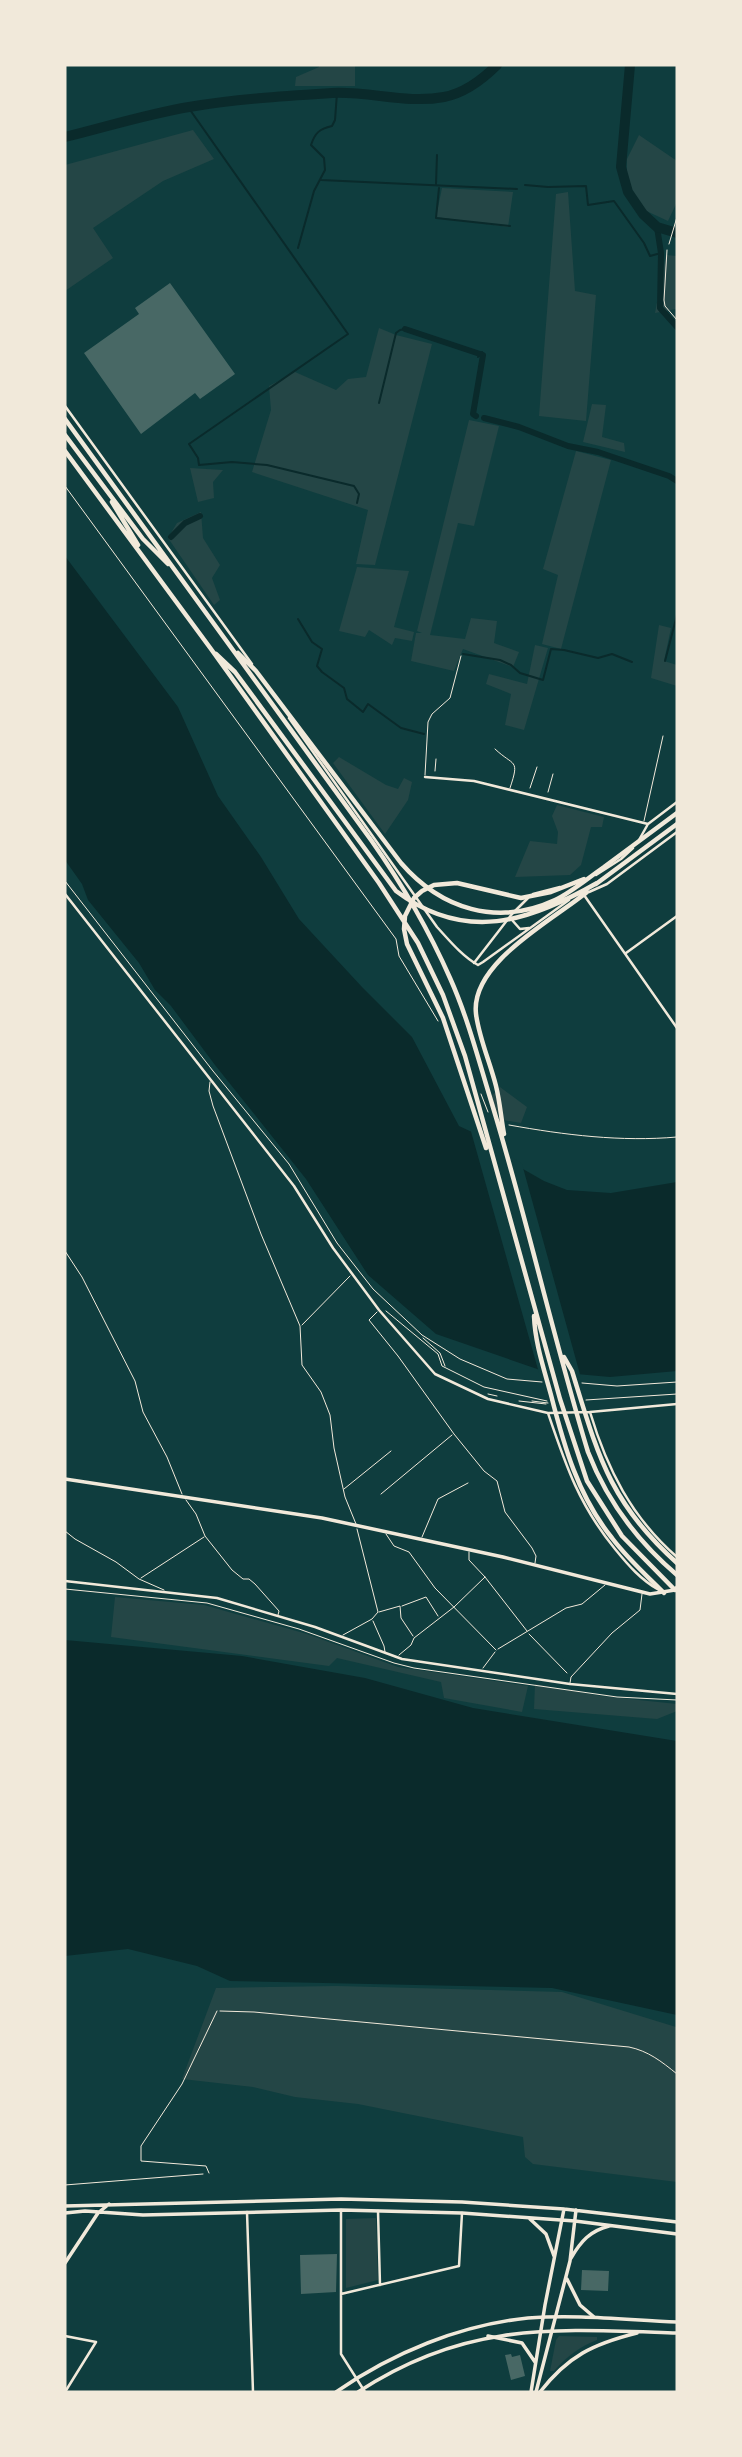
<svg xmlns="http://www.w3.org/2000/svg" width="742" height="2457" font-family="'Source Sans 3',sans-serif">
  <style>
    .green { fill: #244646 }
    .water { fill: #0a2a2b }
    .pier { fill: #0f3d3e }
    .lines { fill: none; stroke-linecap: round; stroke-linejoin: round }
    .stream { stroke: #0a2a2b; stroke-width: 2 }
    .canal { stroke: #0a2a2b; stroke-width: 6 }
    .river { stroke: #0a2a2b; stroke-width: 10 }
    .building { fill: #486865 }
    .path { stroke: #f1e9da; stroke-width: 1 }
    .service { stroke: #f1e9da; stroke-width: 1 }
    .minor { stroke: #f1e9da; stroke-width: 2.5 }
    .tertiary { stroke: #f1e9da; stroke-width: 3.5 }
    .secondary { stroke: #f1e9da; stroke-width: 3.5 }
    .trunk { stroke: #f1e9da; stroke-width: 4.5 }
  </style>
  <rect width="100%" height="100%" fill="#0f3d3e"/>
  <path class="green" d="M319,65H355V86H295L296,77L319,67Z
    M193,130L214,159L163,181L93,228L113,258L65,291V165Z
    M639,135L677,161V202L668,221L642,209L627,180V159Z
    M442,188L513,192L508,227L436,217Z
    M568,192L575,291L596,295L586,421L539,416L556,194Z
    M666,255L677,256L676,309L655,313Z
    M379,328L396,335L432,344L375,565L356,564L368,510L252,472L271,410L269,386L295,372L336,390L348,379L366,377Z
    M592,404L606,405L602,437L624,443L625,452L583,442Z
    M469,420L499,426L474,526L458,523L430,635L465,639L471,618L497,621L494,643L519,652L513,667L463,649L454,671L411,661L416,633H422L417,631Z
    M576,451L611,460L561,649L542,644L558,575L543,569Z
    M190,468L223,470L213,482L214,498L198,502Z
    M201,512L203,538L220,565L212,578L220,600L214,605L168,538L177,523Z
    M357,567L409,571L394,627L414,632L412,641L395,638L392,645L369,630L365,637L339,631Z
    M659,625L671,628L664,661L677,665V686L651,678Z
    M535,645L548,648L524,730L505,725L511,694L486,684L489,674L527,684Z
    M339,757L386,785L398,789L404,778L412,782L408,800L385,834L333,763Z
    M557,805L604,817L602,827H591L581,865L570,875L515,877L530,841L557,844L558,832L552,816Z
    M500,1087L527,1107L521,1123L503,1120L488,1100Z
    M115,1597L204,1605L307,1634L398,1667L528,1686L522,1712L444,1698L441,1682L337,1658L329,1666L111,1637Z
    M535,1684L601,1696L677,1704V1711L657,1719L534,1709Z
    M337,1986L562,1992L676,2027L677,2182L533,2164L525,2157L523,2137L358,2104L295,2097L253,2087L182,2079L216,1988Z
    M376,2218L378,2280L346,2288V2219Z
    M559,2336L597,2337V2340C579,2347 566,2357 554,2371H550L556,2340Z"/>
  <path class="water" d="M65,556L178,707L218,796L261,857L299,919L362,987L412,1037L459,1126L474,1133L509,1161L544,1181L567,1190L611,1193L677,1182V1371L610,1377L543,1371L436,1334L368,1275L306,1179L215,1065L171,1006L155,990L139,963L88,900L82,884L65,860Z
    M65,1640L242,1656L365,1678L473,1708L677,1741V2015L552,1988L230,1981L197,1966L128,1949L65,1956Z"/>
  <path class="pier" d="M470,1128L522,1164L581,1378L539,1373Z"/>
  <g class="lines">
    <path class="stream" d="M188,107L348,334L189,444L198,458L199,465L232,462L267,465L354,486L359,494L357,503
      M321,180L517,189
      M436,184L437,155
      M525,185L548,187L586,186L588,205L614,201L644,243L650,256L661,253
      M439,188L436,218L510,226
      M298,248L314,191L325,170L324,158L311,145C315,133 319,129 332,126L335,120L337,93
      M478,357L482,352
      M379,403L396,333L400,330L405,329
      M298,619L312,642L322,649L317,666L322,672L344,688L347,699L363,712L368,704L401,728L424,734
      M463,654L500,660L511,665L520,673L543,680L551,649L564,650L598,658L612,654L632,662
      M665,661L677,615"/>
    <path class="canal" d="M657,227L661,253L660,308L677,327
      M405,329L483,355L473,414L476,416
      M484,418L519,427L568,446L598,452L669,476L677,481
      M171,537L185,523L200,516"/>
    <path class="river" d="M630,65L621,167L628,192L643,214L657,227L677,233
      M65,137C106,127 147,114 189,107C236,99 285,96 332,93C370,91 406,104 444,97C465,93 482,80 497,65"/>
  </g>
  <path class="building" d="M170,283L235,374L200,399L195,393L141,434L84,353L139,314L135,308Z
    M337,2254L336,2292L301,2294L300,2255Z
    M582,2270L609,2271L608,2291L581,2290Z
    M511,2354L512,2357L520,2355L525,2376L511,2380L505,2355Z"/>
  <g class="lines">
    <path class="path" d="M669,244L677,217
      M65,486L396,939L399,956L438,1021
      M435,771L436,759
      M530,788L537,767
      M548,792L553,774
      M65,881L213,1071L289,1164L337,1243L373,1289L422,1335L460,1359L507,1379L542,1382
      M481,1094L488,1112
      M509,1125C565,1135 621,1142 677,1137
      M386,1311L438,1354L442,1366L484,1387L547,1401
      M423,1338L440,1353L445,1366
      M582,1383L617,1386L677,1382
      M488,1394L497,1396
      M586,1400L677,1394
      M519,1401L546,1404
      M532,1401L548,1403
      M65,1589L207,1603L299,1629L394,1663L414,1668L617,1697L677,1700
      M529,1634L567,1673
      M220,2011L254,2012L629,2047C648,2051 661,2061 677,2074
      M65,2185L203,2174"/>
    <path class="service" d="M667,250L664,300L665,306L677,320
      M495,749C514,767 520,758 510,788
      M425,775L428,722L432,714L450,698L461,656
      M644,821L663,736
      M210,1082L209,1091L213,1106L261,1234L300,1326L302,1365L321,1392L330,1415L334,1448L345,1497L356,1524
      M65,1251L82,1277L135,1381L143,1412L167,1457L182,1494
      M377,1312L369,1320L398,1356L454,1434L484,1471L497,1481L505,1512L532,1548L536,1556L535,1563
      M302,1325L350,1276
      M344,1489L391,1451
      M381,1494L452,1435
      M186,1500L196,1514L205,1536L232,1570L243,1579H249L255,1584L279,1611L278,1615
      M65,1531L75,1539L116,1562L139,1579L164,1590
      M386,1534L394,1546L409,1552L435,1588L496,1650
      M422,1537L438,1499L468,1483
      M469,1552V1560L485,1577L527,1631
      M141,1578L204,1537
      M402,1606L426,1597L438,1616
      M379,1612L400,1606L401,1618L413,1636
      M373,1621L384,1646L385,1652
      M343,1635L372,1619L378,1612L357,1529
      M498,1649L566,1608L582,1604L605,1585
      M399,1655L411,1645L414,1638L454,1607L485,1577
      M483,1668L495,1652
      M570,1683L571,1677L612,1633L640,1610L642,1594
      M209,2173L206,2166L141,2161V2146L182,2084L217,2011"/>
    <path class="minor" d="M65,406L252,664
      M289,718L437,927C449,940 462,956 478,965L483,962L569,900
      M425,777L474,781L648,824
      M639,840L648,824L677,802
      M596,875L621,859L633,848
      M589,892L607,884L677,832
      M65,894L294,1186L333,1248L379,1310L435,1374L488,1399L548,1413L590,1412L677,1404
      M533,894L560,887
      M584,895L677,1028
      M512,920L520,929L529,928
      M626,953L677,916
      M474,963L512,914L528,898
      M590,1412C607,1469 632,1518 677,1557
      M548,1413C566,1466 579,1505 615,1549C628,1565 641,1580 659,1590
      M65,1581L217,1598L315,1627L402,1659L570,1684L677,1694
      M341,2210V2354L365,2392
      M378,2211L380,2285
      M247,2212L253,2392
      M341,2294L459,2266L462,2213
      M65,2336L96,2342L65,2392"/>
    <path class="tertiary" d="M65,1479L322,1518L503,1557L650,1594L675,1590L677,1587
      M65,2206L341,2199L462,2202L564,2209L677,2222
      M65,2213L85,2211L143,2215L341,2210L462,2213L575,2221L677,2234
      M530,2219L546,2234L554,2256
      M571,2258C581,2241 590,2231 609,2226
      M65,2263L98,2213L109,2204
      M567,2279L580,2305L594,2317
      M488,2336L522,2343L535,2362
      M531,2392L545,2305L564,2209
      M536,2392L570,2261L576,2210"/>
    <path class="secondary" d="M336,2392C392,2353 460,2325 528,2318C577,2314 628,2320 677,2322
      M358,2392C466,2321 554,2329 677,2333
      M540,2392C568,2356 593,2344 637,2333"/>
    <path class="trunk" d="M65,419L371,840C402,884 428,928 450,978C468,1018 479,1062 492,1104C527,1219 553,1337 588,1452C607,1501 637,1541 677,1575
      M65,435L143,539L168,564
      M65,451L211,649L379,883L418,943L443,995L465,1056L560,1399L587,1481L622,1536L675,1590
      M112,502L138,545
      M238,653L256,671L401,863C441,909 497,927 555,900C572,892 588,878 604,867C628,849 653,831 677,813
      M216,654L235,672L396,891C465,943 529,922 597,883
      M596,884L677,824
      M504,1134C501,1118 500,1102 496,1086C490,1062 479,1038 476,1014C470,963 553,920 587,892
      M486,1148L443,1018L407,944L404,929L405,916L414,898L422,891L434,885L457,883L521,898L551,892L584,879
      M534,1316C535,1343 544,1369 551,1395C564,1446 578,1496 612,1538C627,1558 646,1575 664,1593
      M564,1357L572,1371C598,1455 609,1502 677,1563"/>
  </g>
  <rect width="742" height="2457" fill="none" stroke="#f1e9da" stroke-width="133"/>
</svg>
